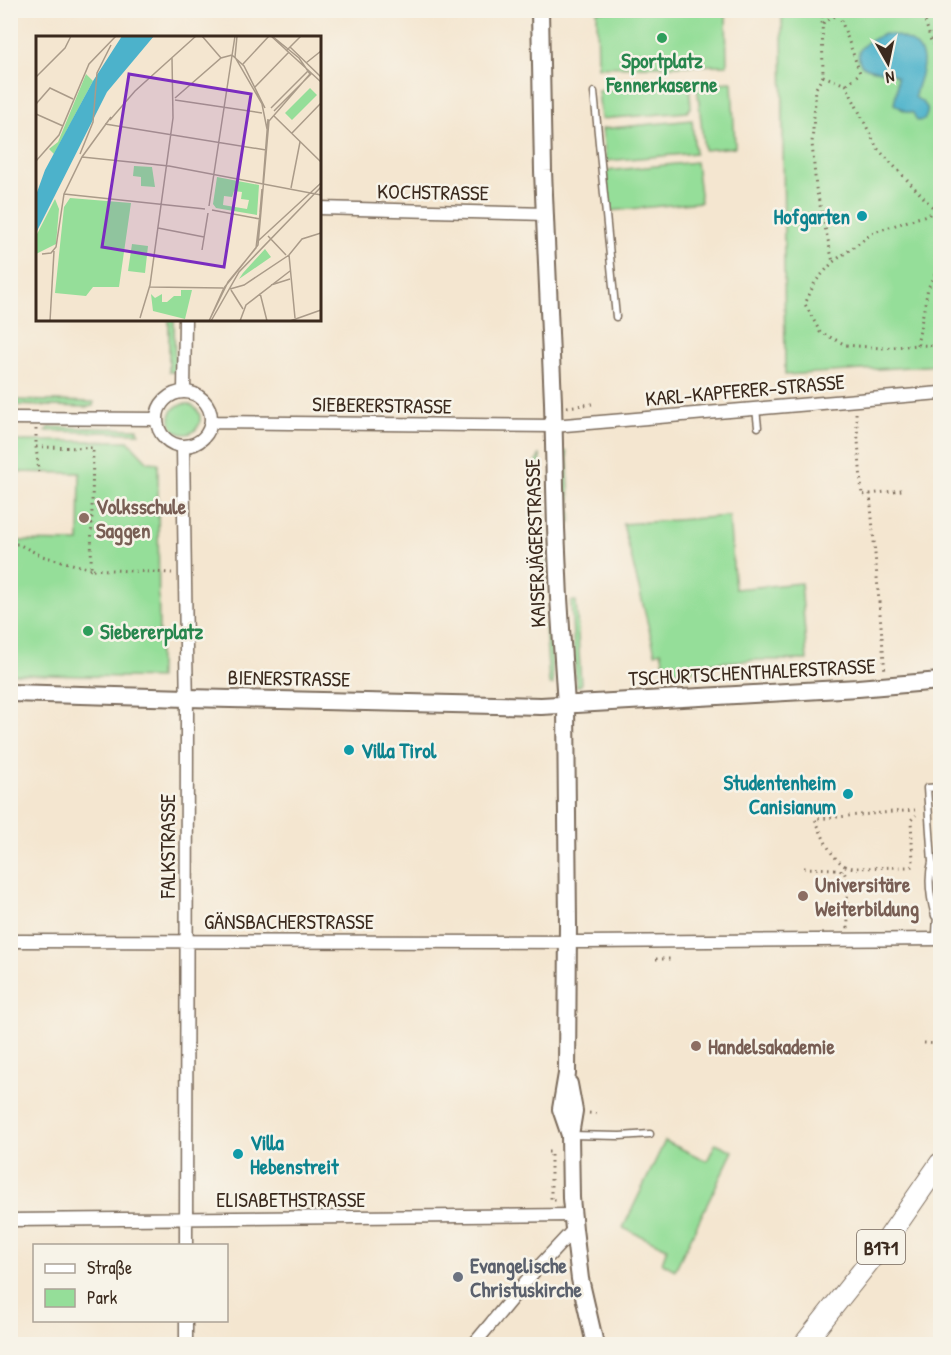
<svg xmlns="http://www.w3.org/2000/svg" width="951" height="1355" font-family="'Patrick Hand',sans-serif">
  <style>
    .green { fill: #95de99; stroke: #68845c; stroke-width: 1.5 }
    .water { fill: #4cb2cb; stroke: #446e74; stroke-width: 1.5 }
    .lines { fill: none; stroke-linecap: round; stroke-linejoin: round }
    .service-casing { stroke: #7c6c5c; stroke-width: 9 }
    .minor-casing { stroke: #7c6c5c; stroke-width: 15 }
    .tertiary-casing { stroke: #7c6c5c; stroke-width: 20 }
    .primary-casing { stroke: #7c6c5c; stroke-width: 22 }
    .path { stroke: #7c6c5c; stroke-width: 3; stroke-dasharray: 1.5 4.5; stroke-linecap: butt }
    .service { stroke: #fff; stroke-width: 6 }
    .minor { stroke: #fff; stroke-width: 12 }
    .tertiary { stroke: #fff; stroke-width: 16 }
    .primary { stroke: #fff; stroke-width: 20 }
    .leisure-dot { fill: #2e9e5b; stroke: #f7f3e8; stroke-width: 2 }
    .culture-dot { fill: #0f9aa8; stroke: #f7f3e8; stroke-width: 2 }
    .education-dot { fill: #8d6e63; stroke: #f7f3e8; stroke-width: 2 }
    .worship-dot { fill: #6b7280; stroke: #f7f3e8; stroke-width: 2 }
    .labels { text-anchor: middle; dominant-baseline: central; stroke-width: 5; stroke-linejoin: round; paint-order: stroke }
    .shield { fill: #f7f3e8; stroke: #73665b; stroke-width: 1.5 }
    .shield-label { font-size: 20px; font-weight: bold; fill: #3b2a1e }
    .leisure-label { font-size: 21px; font-weight: bold; fill: #27864d; stroke: #f7f3e8 }
    .street-label { font-size: 21px; fill: #3b2a1e; stroke: #f7f3e8 }
    .culture-label { font-size: 21px; font-weight: bold; fill: #0d838f; stroke: #f7f3e8; text-anchor: end }
    .education-label { font-size: 21px; font-weight: bold; fill: #785e54; stroke: #f7f3e8; text-anchor: start }
    .worship-label { font-size: 21px; font-weight: bold; fill: #5b616d; stroke: #f7f3e8; text-anchor: start }
    .inset-road { fill: none; stroke: #aa9b89; stroke-width: 1.5 }
    .view { fill: #7b2cbf; fill-opacity: 0.15; stroke: #7b2cbf; stroke-width: 3 }
    .inset-edge { fill: none; stroke: #3b2a1e; stroke-width: 3 }
  </style>
  <rect width="100%" height="100%" fill="#f7f3e8"/>
  <filter id="ink" filterUnits="userSpaceOnUse"><feTurbulence type="fractalNoise" baseFrequency=".0167" numOctaves="2"/><feDisplacementMap in="SourceGraphic" scale="12" xChannelSelector="R" yChannelSelector="G"/><feConvolveMatrix kernelMatrix="1 2 1 2 8 2 1 2 1" color-interpolation-filters="sRGB"/></filter>
  <filter id="wash" filterUnits="userSpaceOnUse"><feTurbulence type="fractalNoise" baseFrequency=".008" numOctaves="4" result="noise"/><feDisplacementMap in="SourceGraphic" scale="24" xChannelSelector="R" yChannelSelector="G"/><feGaussianBlur stdDeviation="1.35" result="paint"/><feColorMatrix in="noise" values="0 0 0 0 0 0 0 0 0 0 0 0 0 0 0 0 0 1.4 0 .05"/><feComposite in="paint" operator="in"/></filter>
  <g filter="url(#wash)">
    <rect width="100%" height="100%" fill="#f4e6d0"/>
    <path class="green" d="M597,11H726L727,65L598,67Z
      M782,11H940V365L785,375Z
      M689,82L691,107L687,112L601,119L598,90Z
      M732,82L735,147L704,150L697,84Z
      M692,120L695,153L606,161L602,129Z
      M696,162L701,202L610,211L606,171Z
      M169,320H174L175,372H169Z
      M11,400L94,402L93,406L86,407L11,405Z
      M170 419a15 15 0 1 1 30 0a15 15 0 1 1-30 0Z
      M50,427L138,429L139,433L46,431Z
      M11,441H128L148,462L158,463L159,678L11,674L10,592L15,591V541L79,542L80,473L11,472Z
      M562,451H565L567,452L571,522H566Z
      M540,454L548,579L544,581L536,463Z
      M729,516L735,589L801,583L807,660H756L709,663L699,669L666,672L661,651L655,653L623,524Z
      M573,601H576L581,685L579,686H576L571,603Z
      M545,624H548L550,626L553,685H550L549,683Z
      M665,1141L707,1161L716,1143L733,1151L675,1270L662,1263L667,1248L623,1228Z"/>
    <path class="water" d="M884,34C900,35 924,43 923,63C923,75 916,85 915,97C925,104 932,107 924,120L917,121L913,113L905,111L894,104L897,89V77C888,68 876,73 865,67C862,66 860,63 859,60C855,45 874,39 884,34Z"/>
  </g>
  <g filter="url(#ink)">
    <g class="lines">
      <g class="service-casing">
        <path id="service" d="M594,92L616,317
          M756,409L758,427
          M932,862C927,880 930,898 935,916
          M936,939C936,913 942,886 932,862L927,788L940,787
          M570,1135L620,1136L650,1134"/>
      </g>
      <g class="minor-casing">
        <path id="minor" d="M320,208L545,214
          M157 419a27 27 0 1 1 54 0a27 27 0 1 1-54 0Z
          M184,392L185,320
          M10,418L156,419
          M211,422L553,426L940,393
          M183,447L187,713L186,1246
          M10,941L585,942L940,939
          M10,1220L573,1215
          M186,1320V1344
          M474,1344L532,1274L574,1229"/>
      </g>
      <g class="tertiary-casing">
        <path id="tertiary" d="M540,10L543,171L553,402L556,528L559,598L566,705L568,924L567,1074L561,1109L570,1135
          M10,693L187,698L541,706L858,688L940,681
          M569,1084L574,1111L570,1135L571,1198L574,1229L580,1279L595,1344"/>
      </g>
      <g class="primary-casing">
        <path id="primary" d="M804,1344L888,1238L940,1163"/>
      </g>
      <path class="path" d="M822,10L823,76L816,88L812,143L816,188L833,262
        M922,10L931,41L940,51
        M839,14L860,73L846,85
        M823,23L845,10
        M823,76L846,85L877,148L940,215
        M936,212L874,232L833,262L815,282L805,304L820,332L846,345L881,348L917,345L940,346
        M917,345L928,288L940,265
        M567,407L592,404
        M856,413L862,495L870,494L885,673
        M36,429V447L39,472
        M36,447L93,448L91,569L172,573
        M870,494L902,490
        M10,544H18L42,556L91,569
        M845,866C829,856 823,836 815,819L915,810
        M804,868L836,869L844,872L847,879L848,929
        M842,871L845,866L853,868L909,867L912,866L913,862L911,820L916,815
        M656,959H670L672,957
        M924,1043L940,1044
        M589,1113L599,1114
        M548,1152H551V1200H556"/>
      <use href="#service" class="service"/>
      <use href="#minor" class="minor"/>
      <use href="#tertiary" class="tertiary"/>
      <use href="#primary" class="primary"/>
    </g>
  </g>
  <g class="leisure-dot">
    <circle cx="662" cy="38" r="6"/>
    <circle cx="88" cy="631" r="6"/>
  </g>
  <g class="culture-dot">
    <circle cx="862" cy="216" r="6"/>
    <circle cx="349" cy="750" r="6"/>
    <circle cx="848" cy="794" r="6"/>
    <circle cx="238" cy="1154" r="6"/>
  </g>
  <g class="education-dot">
    <circle cx="84" cy="518" r="6"/>
    <circle cx="803" cy="896" r="6"/>
    <circle cx="696" cy="1046" r="6"/>
  </g>
  <circle class="worship-dot" cx="458" cy="1277" r="6"/>
  <g class="labels">
    <rect class="shield" x="857" y="1230" width="48" height="34" rx="4.5"/>
    <g class="shield-label">
      <text x="881" y="1247">B171</text>
    </g>
    <g class="leisure-label">
      <text x="662" y="60">Sportplatz<tspan x="662" dy="24">Fennerkaserne</tspan></text>
      <text x="100" y="631" text-anchor="start">Siebererplatz</text>
    </g>
    <g class="street-label">
      <text transform="translate(433 192) rotate(1)">KOCHSTRASSE</text>
      <text transform="translate(745 390) rotate(-5)">KARL-KAPFERER-STRASSE</text>
      <text transform="translate(382 405) rotate(1)">SIEBERERSTRASSE</text>
      <text transform="translate(535 543) rotate(-92)">KAISERJÄGERSTRASSE</text>
      <text transform="translate(752 672) rotate(-3)">TSCHURTSCHENTHALERSTRASSE</text>
      <text transform="translate(289 678) rotate(1)">BIENERSTRASSE</text>
      <text transform="translate(167 846) rotate(-90)">FALKSTRASSE</text>
      <text x="289" y="921">GÄNSBACHERSTRASSE</text>
      <text x="291" y="1199">ELISABETHSTRASSE</text>
    </g>
    <g class="culture-label">
      <text x="850" y="216">Hofgarten</text>
      <text x="361" y="750" text-anchor="start">Villa Tirol</text>
      <text x="836" y="782">Studentenheim<tspan x="836" dy="24">Canisianum</tspan></text>
      <text x="250" y="1142" text-anchor="start">Villa<tspan x="250" dy="24">Hebenstreit</tspan></text>
    </g>
    <g class="education-label">
      <text x="96" y="506">Volksschule<tspan x="96" dy="24">Saggen</tspan></text>
      <text x="815" y="884">Universitäre<tspan x="815" dy="24">Weiterbildung</tspan></text>
      <text x="708" y="1046">Handelsakademie</text>
    </g>
    <g class="worship-label">
      <text x="470" y="1265">Evangelische<tspan x="470" dy="24">Christuskirche</tspan></text>
    </g>
  </g>
  <g transform="translate(36 36)">
    <rect width="285" height="285" fill="#f4e6d0"/>
    <path d="M50,38L57,45L18,118L13,113L22,106ZM274,52L281,59L256,84L249,77ZM98,130L116,131L119,151L105,150V141L97,140ZM181,141L223,149L221,179L180,172L177,168ZM198,155L206,156L205,163L213,164L211,173L187,169L188,160L196,161ZM34,162L95,167L83,251H57L50,260L19,257L28,171ZM19,163L23,173L20,208L0,218V200ZM96,208L112,210L109,237L92,235ZM229,213L235,221L203,243L207,237ZM145,254H156L149,283L117,275L115,258L119,262L126,258V266H131L138,260H145Z" fill="#95de99" fill-rule="evenodd"/>
    <path d="M86,0H118L71,56L0,197V159L9,134L57,45Z" fill="#4cb2cb"/>
    <path class="inset-road" d="M166,0L185,22M201,0L199,21L226,68L231,93M235,0L285,46M254,11L285,41M250,15L265,0M196,19L208,30L229,72M270,27L285,15M207,28L233,0M0,41L29,12L35,0M219,51L253,16M139,62L185,22L196,19M139,64L226,77M0,68L14,52L37,63M235,72L273,34M238,75L276,37M0,78L27,90M238,80L285,126M74,84L99,55L160,0M69,88L230,114M256,97L285,67M44,118L57,86L61,37L75,9M46,121L133,130L285,159M0,125L23,99L53,28L80,0M227,147L232,83M255,152L264,106M28,158L169,173M173,170L199,0M176,174L224,183M224,176L226,153M122,192L168,201M232,200L250,219M222,205L285,147M166,214L172,177M6,218L15,217L20,211L28,158L46,121L75,81M253,219L259,282M235,249L254,243M114,251L187,252M194,253L208,249L253,219L266,203L285,197M195,254L207,273M224,257L231,285M104,282L114,249L137,82L136,22M14,285L18,215M173,285L192,246L220,212L227,152M173,285L188,252L222,209L233,85L274,38L263,22L236,0M175,285L203,236L285,151M204,285L210,269L254,235M254,285L285,274"/>
    <path class="view" d="M93,38L215,58L188,231L66,211Z"/>
    <rect width="285" height="285" class="inset-edge"/>
  </g>
  <rect width="951" height="1355" fill="none" stroke="#f7f3e8" stroke-width="36"/>
  <rect x="33" y="1244" width="195" height="78" fill="#f7f3e8" stroke="#aca397" stroke-width="1.5"/>
  <rect x="45" y="1264" width="30" height="9" fill="#ffffff" stroke="#aca397" stroke-width="1.5"/>
  <text x="87" y="1274" font-size="18" fill="#3b2a1e">Straße</text>
  <rect x="45" y="1289" width="30" height="18" fill="#95de99" stroke="#aca397" stroke-width="1.5"/>
  <text x="87" y="1304" font-size="18" fill="#3b2a1e">Park</text>
  <g transform="translate(888 63) rotate(171)" stroke="#f7f3e8" stroke-width="4.5" paint-order="stroke">
  <path d="M0-4.5L10 22L0 15L-10 22Z" fill="#3b2a1e"/>
  <text y="-9" font-size="16" font-weight="bold" text-anchor="middle" fill="#3b2a1e">N</text>
  </g>
</svg>
